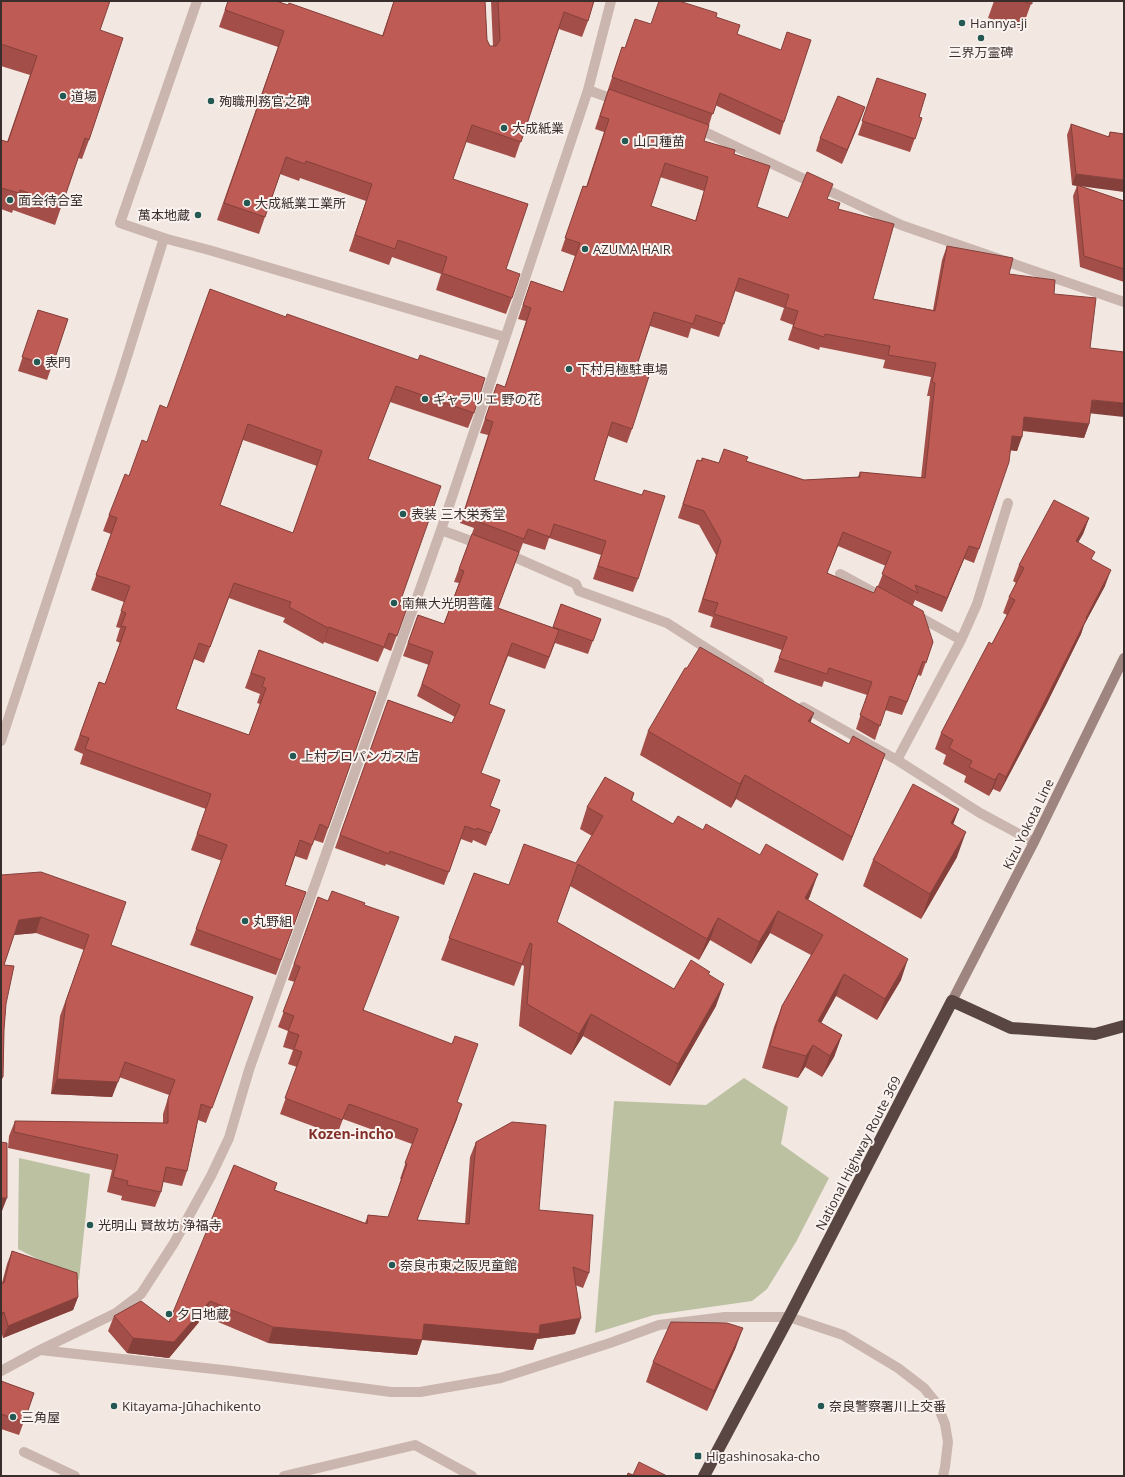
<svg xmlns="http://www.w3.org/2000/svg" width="1125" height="1477" font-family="'Open Sans','Noto Sans JP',sans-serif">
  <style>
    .green { fill: #bcc1a2 }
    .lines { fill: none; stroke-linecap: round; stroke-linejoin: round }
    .street { stroke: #cab6ae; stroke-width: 10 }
    .secondary { stroke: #9e857f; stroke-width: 10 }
    .highway { stroke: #594643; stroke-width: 12 }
    .wall { fill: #a34e48; fill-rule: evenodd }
    .shaded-wall { fill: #85403b }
    .building { fill: #be5b54; stroke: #85403b; fill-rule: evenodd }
    .poi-dot { fill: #235853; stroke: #faf2ee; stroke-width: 1.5 }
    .labels { text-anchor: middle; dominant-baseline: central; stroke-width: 4; stroke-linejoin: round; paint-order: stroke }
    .poi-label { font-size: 13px; fill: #392e2c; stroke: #faf2ee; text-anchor: start }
    .street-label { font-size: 13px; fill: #392e2c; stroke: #faf2ee }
    .neighbourhood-label { font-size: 14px; font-weight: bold; fill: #83302a; stroke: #faf2ee }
  </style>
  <rect width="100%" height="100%" fill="#f2e7e1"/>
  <path class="green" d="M744,1078L788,1107L781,1144L829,1178L796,1242L767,1289L752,1301L654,1315L595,1333L614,1101L706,1105Z
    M19,1158L90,1174L79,1280L18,1249Z"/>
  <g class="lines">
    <path class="street" d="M197,1L120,223L167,239L209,250L505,337
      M588,90L618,101
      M693,128L705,132L901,225L1124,302
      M441,530L482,545
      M505,553L576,584L579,591L667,623L759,682
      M840,574L886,599
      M916,615L961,640
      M803,707L897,760L980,813L1034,842
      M1,741L121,376L164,238L167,239
      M897,760L961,640L977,604L1008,503
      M40,1350L116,1313L141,1294L174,1243L211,1176L229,1138L249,1070L441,530L588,90L611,1
      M1,1371L40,1350L232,1371L391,1392H420L501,1378L610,1343L659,1325L725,1317H789L843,1335L898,1368L924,1388L937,1404L945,1424L948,1442L945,1467L943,1476
      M24,1452L75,1476
      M284,1476L415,1445L472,1476"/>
    <path class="secondary" d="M952,1001L1034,842L1124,658"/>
    <path class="highway" d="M704,1476L789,1317L952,1001L1011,1028L1095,1034L1124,1026"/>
  </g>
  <path class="wall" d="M1,1L100,30L89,140L82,159L78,158L55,225L13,210L12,213L1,209V140L7,142L30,75L1,66Z
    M228,1L382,36L394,1H485L487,40L490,46H493L491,1H594L588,21L582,37L559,29L515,158L466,142L453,179L506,269L512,298L506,314L436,290L441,274L392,257L389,265L349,251L366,201L300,178L299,181L280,174L259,234L217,220L278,47L219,27Z
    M994,1H1032L1022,29L988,18Z
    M716,17L737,34L784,122L780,135L715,105L709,125L704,141L734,154L757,207L788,218L828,199L838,209L873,299L933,310L942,260L947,246L1009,274L1054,294L1090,348V413L1089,424L1084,438L1022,431L1017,451L1011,450L979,549L974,563L964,559L942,612L915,600L913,605L933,642L921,676L918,675L902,715L885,710L875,740L856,729L867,695L824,681L822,687L774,672L782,650L710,627L713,617L698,612L716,555L699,525L678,518L697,460L701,461L702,458L719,463L746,461L804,480L858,477L860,472L921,478L930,396H927L931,377L883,368L885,360L820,347L819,350L788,340L793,325L780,320L784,308L735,291L719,337L691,328L688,338L650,326L637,365L632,429L627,443L608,436L594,480L638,579L633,592L593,579L601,555L549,538L545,550L523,543L498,608L553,628L561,604L601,619L588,654L555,643L545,669L508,656L489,704L481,773L490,806L500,810L486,846L473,840L472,843L461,839L444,885L386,864L385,866L335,848L388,700L452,723L455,717L417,696L429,665L403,656L418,615L444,624L459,583L454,582L474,528L460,523L488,435L480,433L497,384L505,387L526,321L518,319L531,281L563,292L575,256L561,251L583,186L586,187L604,132L595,129L622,47L625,48L651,24ZM660,177L704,191L695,221L651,206ZM838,546L886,566L878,586L874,593L827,573Z
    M877,78L919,117L922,118L910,152L858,135Z
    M865,107L842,164L816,151L820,138Z
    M1071,124L1108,137L1110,132L1124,134L1082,187L1124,201V282L1080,267L1073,196L1077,186L1072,185L1067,135Z
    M210,289L474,413L468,428L390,402L368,459L399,605L407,608L391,651L384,648L378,662L324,642L323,644L283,622L285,618L229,598L204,663L194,659L176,709L249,735L260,704L257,703L260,694L245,688L259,650L376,692L323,843L314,840L307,860L295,856L285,885L306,892L276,975L190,945L222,861L191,850L206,809L80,764L83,754L74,750L99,682L105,684L120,643L116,641L120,628L116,627L124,602L91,590L111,534L103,531L109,515L129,476L147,442L167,408ZM243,440L317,466L293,533L220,505Z
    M38,310L68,319L47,380L18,371Z
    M1089,518L1083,534L1078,542L1092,560L1105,586L1084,625L1081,634L1046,705L1000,792L993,789L989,796L964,782L966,776L943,764L946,755L935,749L941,733L992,644L1007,615L1003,613L1009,597L1016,583L1013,581L1019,565Z
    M810,722L849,744L885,754L876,778L843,861L736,799L731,808L640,755L648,731Z
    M634,793L632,801L673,824L810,896L808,900L901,980L877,1020L836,996L821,1023L842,1035L834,1057L822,1077L805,1067L798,1078L762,1068L774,1027L782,1006L811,955L770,933L751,964L710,940L699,960L570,886L557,922L674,989L709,975L716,1006L670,1086L583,1036L571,1055L519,1026L524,966L522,965L514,986L441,960L474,873L509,885L576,863L592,836L580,829L587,807Z
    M959,809L953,824L957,857L921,919L863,886L873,860Z
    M1,875L111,945L253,997L206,1123L198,1120L187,1171L182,1186L163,1182L161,1192L155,1207L121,1200L122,1196L107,1192L112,1170L8,1148L9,1136L15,1121L163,1123V1114L169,1095L119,1077L112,1097L51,1094L60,1016L84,950L36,933L14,935L4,965L6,1004L4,1030L3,1077L1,1082Z
    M318,897L328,901L364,905V1010L457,1102V1119L417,1220L465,1224L470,1157L476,1142L539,1210L589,1273L583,1288L575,1285V1334L537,1339L533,1350L422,1340L417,1355L268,1343L204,1316L169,1358L127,1353L108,1331L114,1316L169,1322L277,1183L275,1190L365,1223L368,1215L388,1217L401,1179H400L412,1144L343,1119L337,1135L280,1114L297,1067L288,1064L293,1050L283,1047L288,1031L278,1027L295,982L288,980Z
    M12,1251L78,1297L73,1310L3,1338L1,1331V1283H2L7,1264Z
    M736,1347L707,1411L646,1382L653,1362Z
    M1,1381L34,1393L19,1435L1,1429Z"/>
  <path class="shaded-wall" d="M865,107L860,121L842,164L847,150Z
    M1076,174L1124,180V192L1072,185Z
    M1092,400L1124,403V417L1087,413Z
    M1024,417L1089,424L1084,438L1019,430Z
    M1012,436L1022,437L1017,451L1007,450Z
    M1089,518L1083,534L1070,557L1076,541Z
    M969,546L964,559L942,612L947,598Z
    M1111,570L1105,586L1084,625L1081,634L1046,705L1000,792L1006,777L1086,618Z
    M329,627L324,642L323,644L328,628Z
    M923,661L918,675L902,715L907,702Z
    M814,713L805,737L808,721Z
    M885,754L876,778L843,861L852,837Z
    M999,773L993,789L989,796L995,780Z
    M745,775L736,799L731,808L740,784Z
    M959,809L949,835L951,823Z
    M966,832L957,857L921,919L930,894Z
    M818,874L810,896L797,920L805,898Z
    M778,911L770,933L751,964L759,942Z
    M41,917L36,933L14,935L19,920Z
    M718,918L710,940L699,960L707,939Z
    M908,959L901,980L877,1020L885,999Z
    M844,974L836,996L810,1043L818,1021Z
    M724,984L716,1006L670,1086L678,1064Z
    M591,1014L583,1036L571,1055L579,1034Z
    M842,1035L834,1057L822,1077L830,1056Z
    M813,1045L805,1067L798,1078L806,1056Z
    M57,1079L118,1082L112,1097L51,1094Z
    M462,1104L457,1119L411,1235L417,1220Z
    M1,1198H7L2,1211H1Z
    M78,1297L73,1310L3,1338L8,1326Z
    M210,1301L204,1316L169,1358L127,1353L133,1338L174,1342Z
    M4,1312L1,1319V1313Z
    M581,1318L575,1334L537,1339L533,1350L418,1339L424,1324L540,1325Z
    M273,1327L422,1340L417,1355L268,1343Z
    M743,1328L736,1347L707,1411L714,1391Z"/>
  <path class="building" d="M1,1H110L100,30L123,38L89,140L85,138L62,205L20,190L19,193L1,188V140L8,142L37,56L1,44Z
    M228,1H276L288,5L289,3L383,36L394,1H485L487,40L490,46H496L500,40L498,1H594L588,21L564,12L521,142L472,125L453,179L528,204L506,269L520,274L512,298L442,273L447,257L398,240L395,249L355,235L372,184L306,161L305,164L286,157L265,217L224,203L284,31L225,10Z
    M659,1H679L717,13L716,17L740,25L737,34L781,50L787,32L811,40L784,122L720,93L713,114L612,77L622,47L625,48L635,19L651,24Z
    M1023,1H1032V4Z
    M877,78L926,94L919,117L922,118L915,139L862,121Z
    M609,89L709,125L704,141L735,150L734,154L770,166L757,207L788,218L807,172L833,184L827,199L840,203L838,209L894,224L873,299L935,311L947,246L1013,258L1009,274L1055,280L1054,294L1096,298L1090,348L1124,352V403L1092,400L1089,424L1024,417L1022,437L1012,436L1009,462L979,549L969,546L947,598L915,585L918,593L882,574L891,552L843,532L827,573L874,593L877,586L923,611L933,642L926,663L923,661L907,702L890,696L880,726L860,715L872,682L829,668L827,674L779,658L787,637L714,614L718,603L703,599L721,541L704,511L683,504L697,460L702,461V458L719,463L724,449L748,457L746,461L804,480L860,477V472L925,478L935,383L932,382L936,363L888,355L890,346L825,334L824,337L793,327L798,311L785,307L789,295L739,278L724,324L696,315L693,324L654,312L637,365L651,370L632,429L612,422L594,480L642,495L644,490L665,496L638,579L598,566L606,541L554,524L550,537L528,529L524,539L477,521L479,514L465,509L493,422L485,419L497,384L505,387L531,308L523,305L531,281L563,292L580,243L565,238L583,186L587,187L609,119L600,116ZM665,163L708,177L696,221L651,206Z
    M838,96L865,107L847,150L820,138Z
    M1071,124L1109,137L1110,132L1124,134V180L1076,174Z
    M1077,185L1124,201V269L1084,256Z
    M210,289L286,317L287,314L418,360L420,355L485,378L474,413L396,386L368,459L441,486L399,605L407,608L397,636L389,633L384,647L329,627L328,628L289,607L291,602L234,583L210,647L199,643L176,709L249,735L266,688L262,687L265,678L251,673L259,650L376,692L328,828L320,824L312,845L300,840L285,885L306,892L281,960L196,929L227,845L197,834L211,794L85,749L89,738L80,735L99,682L105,684L126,627L121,626L126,613L121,611L130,586L96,575L117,518L109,515L125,474L129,476L142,440L147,442L160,405L167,408ZM248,424L322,451L293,533L220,505Z
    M38,310L68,319L52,367L22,357Z
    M1054,500L1089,518L1076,541L1095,552L1091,559L1111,570L1086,618H1087L1051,689L1006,777L999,773L995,780L969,767L972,761L949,748L953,740L941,733L989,642L992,644L1015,600L1009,597L1024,568L1019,565Z
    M472,534L519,552L498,608L559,630L549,657L512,643L489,704L505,710L481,773L500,780L490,806L500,810L491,833L477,828L476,830L465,826L449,872L390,851L389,854L340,835L388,700L452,723L460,705L422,684L433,652L408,643L418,615L444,624L464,571L459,569Z
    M561,604L601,619L593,641L553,627Z
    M700,647L814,713L808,721L849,744L853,736L885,754L852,837L745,775L740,784L648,731L685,668H687Z
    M605,777L634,793L631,800L673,824L678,816L703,830L706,824L760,855L766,844L818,874L805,898L908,959L885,999L844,974L818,1021L842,1035L830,1056L813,1045L806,1056L770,1046L782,1006L823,935L778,911L759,942L718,918L707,939L578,864L557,922L674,989L691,960L710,972L708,974L724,984L678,1064L591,1014L579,1034L527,1004L532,944L530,943L522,964L449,938L474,873L509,885L524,844L576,863L603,816L587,807Z
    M913,784L959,809L951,823L966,832L930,894L873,860Z
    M41,872L126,902L111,945L253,997L212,1108L201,1104L187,1171L166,1167L161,1192L127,1185L128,1181L113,1177L118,1155L14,1132L15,1121L168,1123V1099L175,1080L125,1062L118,1082L57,1079L66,1001L89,935L41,917L19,920L4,965L14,966L6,1004L4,1030L3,1077H1V875Z
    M332,891L365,903L364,905L399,917L363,1010L452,1044L455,1036L478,1044L457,1102L462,1104L417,1220L469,1224L476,1142L512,1122L546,1125L539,1210L593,1215L589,1273L573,1267L581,1318L540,1325L539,1334L424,1324L422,1340L273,1327L210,1301L174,1342L133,1338L114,1316L141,1301L169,1322L234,1165L277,1183L274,1190L367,1224L368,1215L388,1217L407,1164L405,1163L418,1129L349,1104L342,1120L285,1098L302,1052L294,1049L299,1035L288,1031L294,1016L283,1012L300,967L294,964L318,897L328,901Z
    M1,1142L7,1143V1198H1Z
    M12,1251L77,1273L78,1297L8,1326L4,1312L1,1313V1283H4Z
    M671,1322L727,1323L743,1328L714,1391L653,1362Z
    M1,1381L34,1393L24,1422L1,1414Z
    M639,1462L667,1476H627L628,1473L633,1475Z"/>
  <g class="poi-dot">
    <circle cx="962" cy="23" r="4"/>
    <circle cx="981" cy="38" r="4"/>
    <circle cx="63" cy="96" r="4"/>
    <circle cx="211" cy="101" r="4"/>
    <circle cx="504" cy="128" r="4"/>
    <circle cx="625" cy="141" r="4"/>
    <circle cx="10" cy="200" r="4"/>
    <circle cx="247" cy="203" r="4"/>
    <circle cx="198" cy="215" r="4"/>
    <circle cx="585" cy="249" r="4"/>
    <circle cx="37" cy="362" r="4"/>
    <circle cx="569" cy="369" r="4"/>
    <circle cx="425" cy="399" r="4"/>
    <circle cx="403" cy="514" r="4"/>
    <circle cx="394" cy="603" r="4"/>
    <circle cx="293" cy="756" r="4"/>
    <circle cx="245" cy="921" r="4"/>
    <circle cx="90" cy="1225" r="4"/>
    <circle cx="392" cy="1265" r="4"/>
    <circle cx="169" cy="1314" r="4"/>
    <circle cx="114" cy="1406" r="4"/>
    <circle cx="821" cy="1406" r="4"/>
    <circle cx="13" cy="1417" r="4"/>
    <rect x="694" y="1452" width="8" height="8" rx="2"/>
  </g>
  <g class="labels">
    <g class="poi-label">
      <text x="970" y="23">Hannya-ji</text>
      <text x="981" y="52" text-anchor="middle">三界万霊碑</text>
      <text x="71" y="96">道場</text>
      <text x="219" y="101">殉職刑務官之碑</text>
      <text x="512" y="128">大成紙業</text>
      <text x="633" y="141">山口種苗</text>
      <text x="18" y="200">面会待合室</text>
      <text x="255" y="203">大成紙業工業所</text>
      <text x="190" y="215" text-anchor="end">萬本地蔵</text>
      <text x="593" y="249">AZUMA HAIR</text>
      <text x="45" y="362">表門</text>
      <text x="577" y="369">下村月極駐車場</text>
      <text x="433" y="399">ギャラリエ 野の花</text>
      <text x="411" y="514">表装 三木栄秀堂</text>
      <text x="402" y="603">南無大光明菩薩</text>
      <text x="301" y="756">上村プロパンガス店</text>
      <text x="253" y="921">丸野組</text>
      <text x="98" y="1225">光明山 賢故坊 浄福寺</text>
      <text x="400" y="1265">奈良市東之阪児童館</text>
      <text x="177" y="1314">夕日地蔵</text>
      <text x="122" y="1406">Kitayama-Jūhachikento</text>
      <text x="829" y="1406">奈良警察署川上交番</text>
      <text x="21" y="1417">三角屋</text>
      <text x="706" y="1456">Higashinosaka-cho</text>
    </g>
    <g class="street-label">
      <text transform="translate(1028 824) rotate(-64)">Kizu Yokota Line</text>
      <text transform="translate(858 1153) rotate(-63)">National Highway Route 369</text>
    </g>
    <g class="neighbourhood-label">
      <text x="351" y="1133">Kozen-incho</text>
    </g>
  </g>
  <rect width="1125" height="1477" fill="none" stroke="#392e2c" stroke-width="4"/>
</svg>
